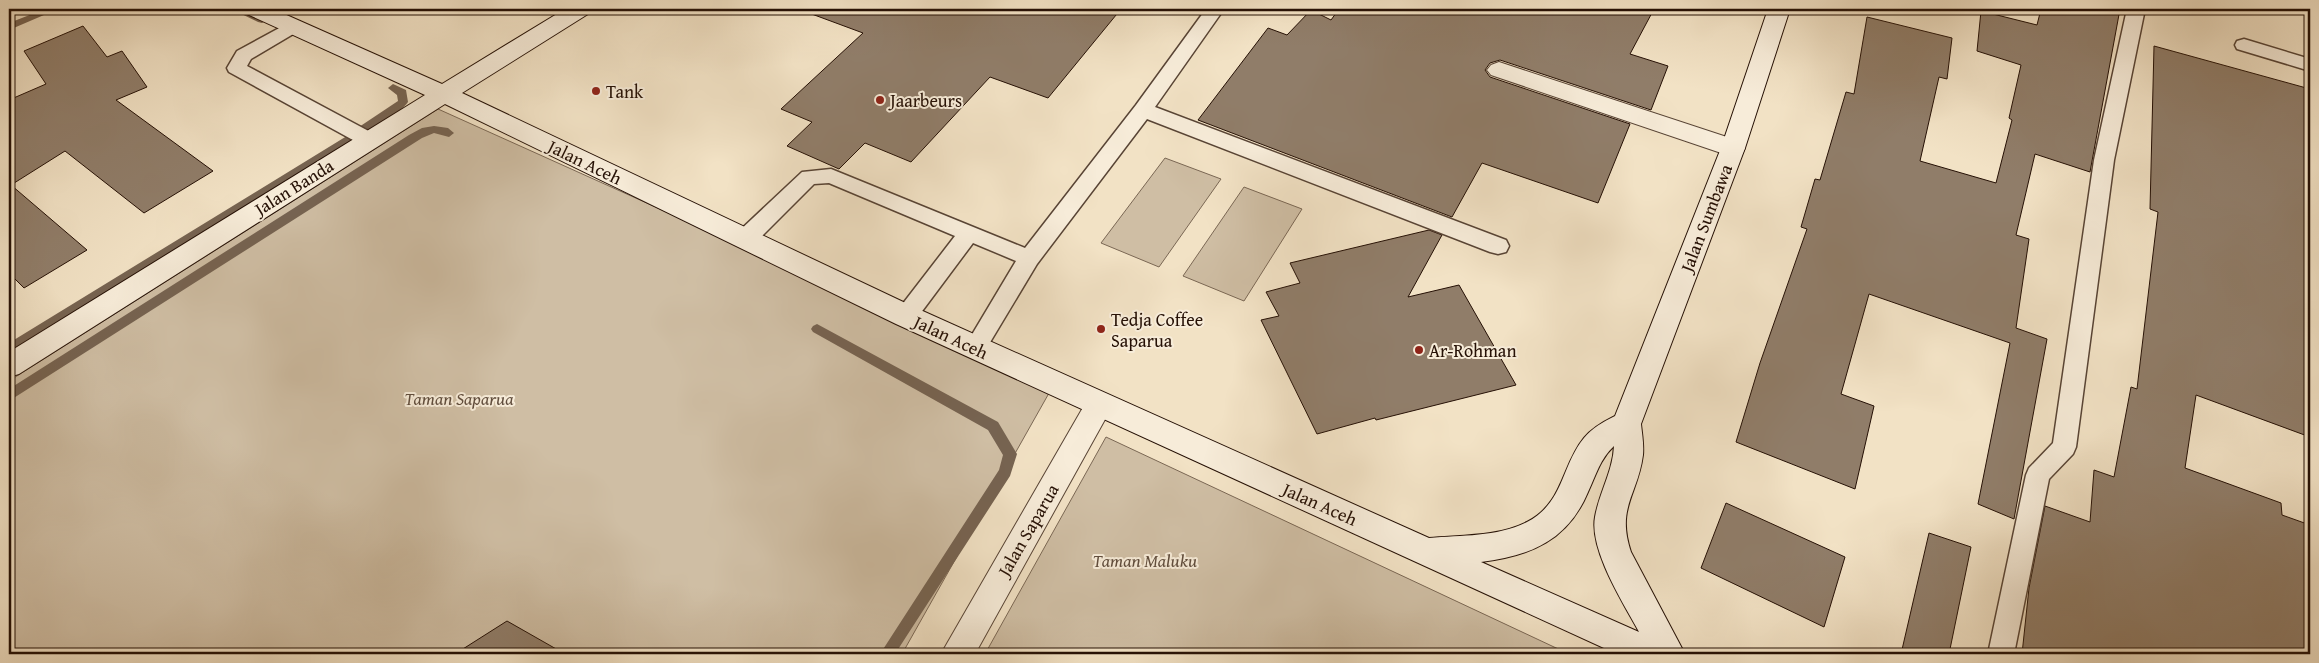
<svg xmlns="http://www.w3.org/2000/svg" width="2319" height="663" font-family="'Gentium Book Plus',serif">
  <style>
    .green { fill: #cfbea4; stroke: #7a6754 }
    .lines { fill: none; stroke-linecap: round; stroke-linejoin: round }
    .stream { fill: #766351; fill-rule: evenodd }
    .building { fill: #907d69; stroke: #251005 }
    .lane-casing { stroke: #584435; stroke-width: 3 }
    .street-casing { stroke: #584435; stroke-width: 2 }
    .secondary-casing { stroke: #251005; stroke-width: 2 }
    .lane { fill: #f7ecd9; fill-rule: evenodd }
    .street { fill: #f7ecd9; fill-rule: evenodd }
    .secondary { fill: #f7ecd9; fill-rule: evenodd }
    .poi-dot { fill: #8f2418; stroke: #f7ecd9; stroke-width: 2 }
    .labels { text-anchor: middle; dominant-baseline: central; stroke-width: 4; stroke-linejoin: round; paint-order: stroke }
    .poi-label { font-size: 18px; fill: #251005; stroke: #f7ecd9; text-anchor: start }
    .street-label { font-size: 18px; fill: #251005; stroke: #f7ecd9 }
    .park-label { font-size: 18px; font-style: italic; fill: #604d3d; stroke: #f7ecd9 }
  </style>
  <rect width="100%" height="100%" fill="#f2e2c5"/>
  <filter id="stains"><feTurbulence type="fractalNoise" baseFrequency=".004" numOctaves="4"/><feColorMatrix values="0 0 0 0 .2 0 0 0 0 .09 0 0 0 0 .02 0 0 0 .5 -.17"/></filter>
  <radialGradient id="worn" r=".72"><stop offset=".6" stop-color="#630" stop-opacity="0"/><stop offset="1" stop-color="#630" stop-opacity=".3"/></radialGradient>
  <path class="green" d="M438,109L1053,386L902,654H9V381Z
    M1165,158L1221,179L1159,267L1101,243Z
    M1244,187L1302,209L1244,301L1183,276Z
    M1106,437L1569,654H985Z"/>
  <g class="lines">
    <path class="stream" d="M45,9H58L9,30V23Z
      M231,9H244L267,20L262,23L258,22Z
      M393,84L406,90L408,102C402,111 370,136 359,133L358,130L359,127L398,101L397,95L388,88Z
      M434,126L448,128L454,133L449,137L434,133L422,138L9,401V389L409,135L422,128Z
      M355,131L360,135L359,138L9,354V343Z
      M817,324L998,422L1017,454L1010,476L895,654H880L999,470L1003,455L988,430L813,332L811,329L813,326Z"/>
  </g>
  <path class="building" d="M810,9H1121L1048,98L990,77L911,162L865,143L839,169L787,146L812,122L781,109L863,33L809,13Z
    M1339,9H1654L1630,54L1668,66L1651,110L1500,60L1490,63L1485,70L1490,77L1630,124L1598,203L1482,163L1452,217L1198,120L1268,28L1287,35L1311,10L1331,20Z
    M2041,9H2120L2090,172L2035,154L2016,235L2029,239L2016,328L2047,339L2014,519L1978,504L2010,343L1869,294L1841,394L1874,406L1855,489L1736,442L1760,363L1807,229L1801,227L1815,179L1820,180L1846,92L1854,94L1867,17L1952,38L1947,79L1939,77L1920,161L1996,183L2012,120L2009,118L2021,65L1977,51L1981,11L2037,25Z
    M83,26L107,57L122,51L147,87L116,100L213,171L144,213L65,151L11,185L87,250L24,288L9,273V100L46,84L24,51Z
    M2154,46L2310,89V437L2196,395L2185,468L2281,503L2282,515L2310,525V654H2022L2029,588L2045,506L2090,522L2094,470L2114,477L2131,387L2137,389L2158,212L2150,209Z
    M1429,230L1442,235L1408,297L1459,285L1516,385L1376,420L1375,418L1317,434L1261,320L1279,316L1266,292L1300,283L1290,263Z
    M1726,503L1845,557L1824,627L1701,568Z
    M1929,533L1971,547L1949,654H1901Z
    M507,621L565,654H455Z"/>
  <g class="lines">
    <g class="lane-casing">
      <path id="lane" d="M1206,9H1224L1155,107L1506,240L1509,246L1506,252L1498,254L1490,252L1147,119L1037,264L983,354L975,357L967,354L964,348L1016,261L973,243L914,322L906,325L898,322L895,316L898,310L955,236L829,183L814,184L753,245L745,247L737,245L734,239L737,233L802,172L831,169L1025,248L1136,105Z
        M2127,9H2145L2114,160L2076,447L2073,454L2049,479L2014,654H1988L2026,475L2029,468L2053,443L2094,160Z
        M294,20L300,22L303,26L300,30L251,59L247,66L376,135L379,140L376,145L369,147L362,145L229,72L227,68L237,51Z
        M2244,39L2310,59V71L2237,49L2235,45L2237,41Z"/>
    </g>
    <g class="street-casing">
      <path id="street" d="M1499,62L1742,142L1745,148L1742,154L1733,157L1491,75L1487,70L1491,65Z
        M1099,393L1109,397L1113,405L975,654H941L1089,397Z"/>
    </g>
    <g class="secondary-casing">
      <path id="secondary" d="M244,9H273L442,84L565,9H591L588,14L462,93L916,308L1429,538C1462,535 1497,537 1527,522C1564,503 1561,466 1584,438C1592,428 1603,422 1615,416L1721,148L1768,9H1790L1745,148L1641,424C1642,434 1644,444 1643,455C1638,495 1616,507 1631,552L1685,654H1617L896,324L445,104L19,374L9,377V352L425,95L247,14ZM1614,446C1613,471 1599,493 1595,517C1589,550 1624,604 1639,632L1481,562C1531,556 1568,540 1588,492C1596,475 1600,459 1614,446Z"/>
    </g>
    <use href="#lane" class="lane"/>
    <use href="#street" class="street"/>
    <use href="#secondary" class="secondary"/>
  </g>
  <g class="poi-dot">
    <circle cx="596" cy="91" r="5"/>
    <circle cx="880" cy="100" r="5"/>
    <circle cx="1101" cy="329" r="5"/>
    <circle cx="1419" cy="350" r="5"/>
  </g>
  <g class="labels">
    <g class="poi-label">
      <text x="606" y="91">Tank</text>
      <text x="890" y="100">Jaarbeurs</text>
      <text x="1111" y="319">Tedja Coffee<tspan x="1111" dy="21">Saparua</tspan></text>
      <text x="1429" y="350">Ar-Rohman</text>
    </g>
    <g class="street-label">
      <text transform="translate(585 162) rotate(26)">Jalan Aceh</text>
      <text transform="translate(294 187) rotate(-32)">Jalan Banda</text>
      <text transform="translate(1706 218) rotate(-69)">Jalan Sumbawa</text>
      <text transform="translate(951 337) rotate(25)">Jalan Aceh</text>
      <text transform="translate(1320 504) rotate(24)">Jalan Aceh</text>
      <text transform="translate(1028 530) rotate(-60)">Jalan Saparua</text>
    </g>
    <g class="park-label">
      <text x="459" y="398">Taman Saparua</text>
      <text x="1145" y="560">Taman Maluku</text>
    </g>
  </g>
  <rect width="2319" height="663" fill="none" stroke="#f2e2c5" stroke-width="30"/>
  <rect x="10" y="10" width="2299" height="643" fill="none" stroke="#251005" stroke-width="2.5"/>
  <rect x="15" y="15" width="2289" height="633" fill="none" stroke="#251005"/>
  <rect width="100%" height="100%" filter="url(#stains)"/>
  <rect width="100%" height="100%" fill="url(#worn)"/>
</svg>
